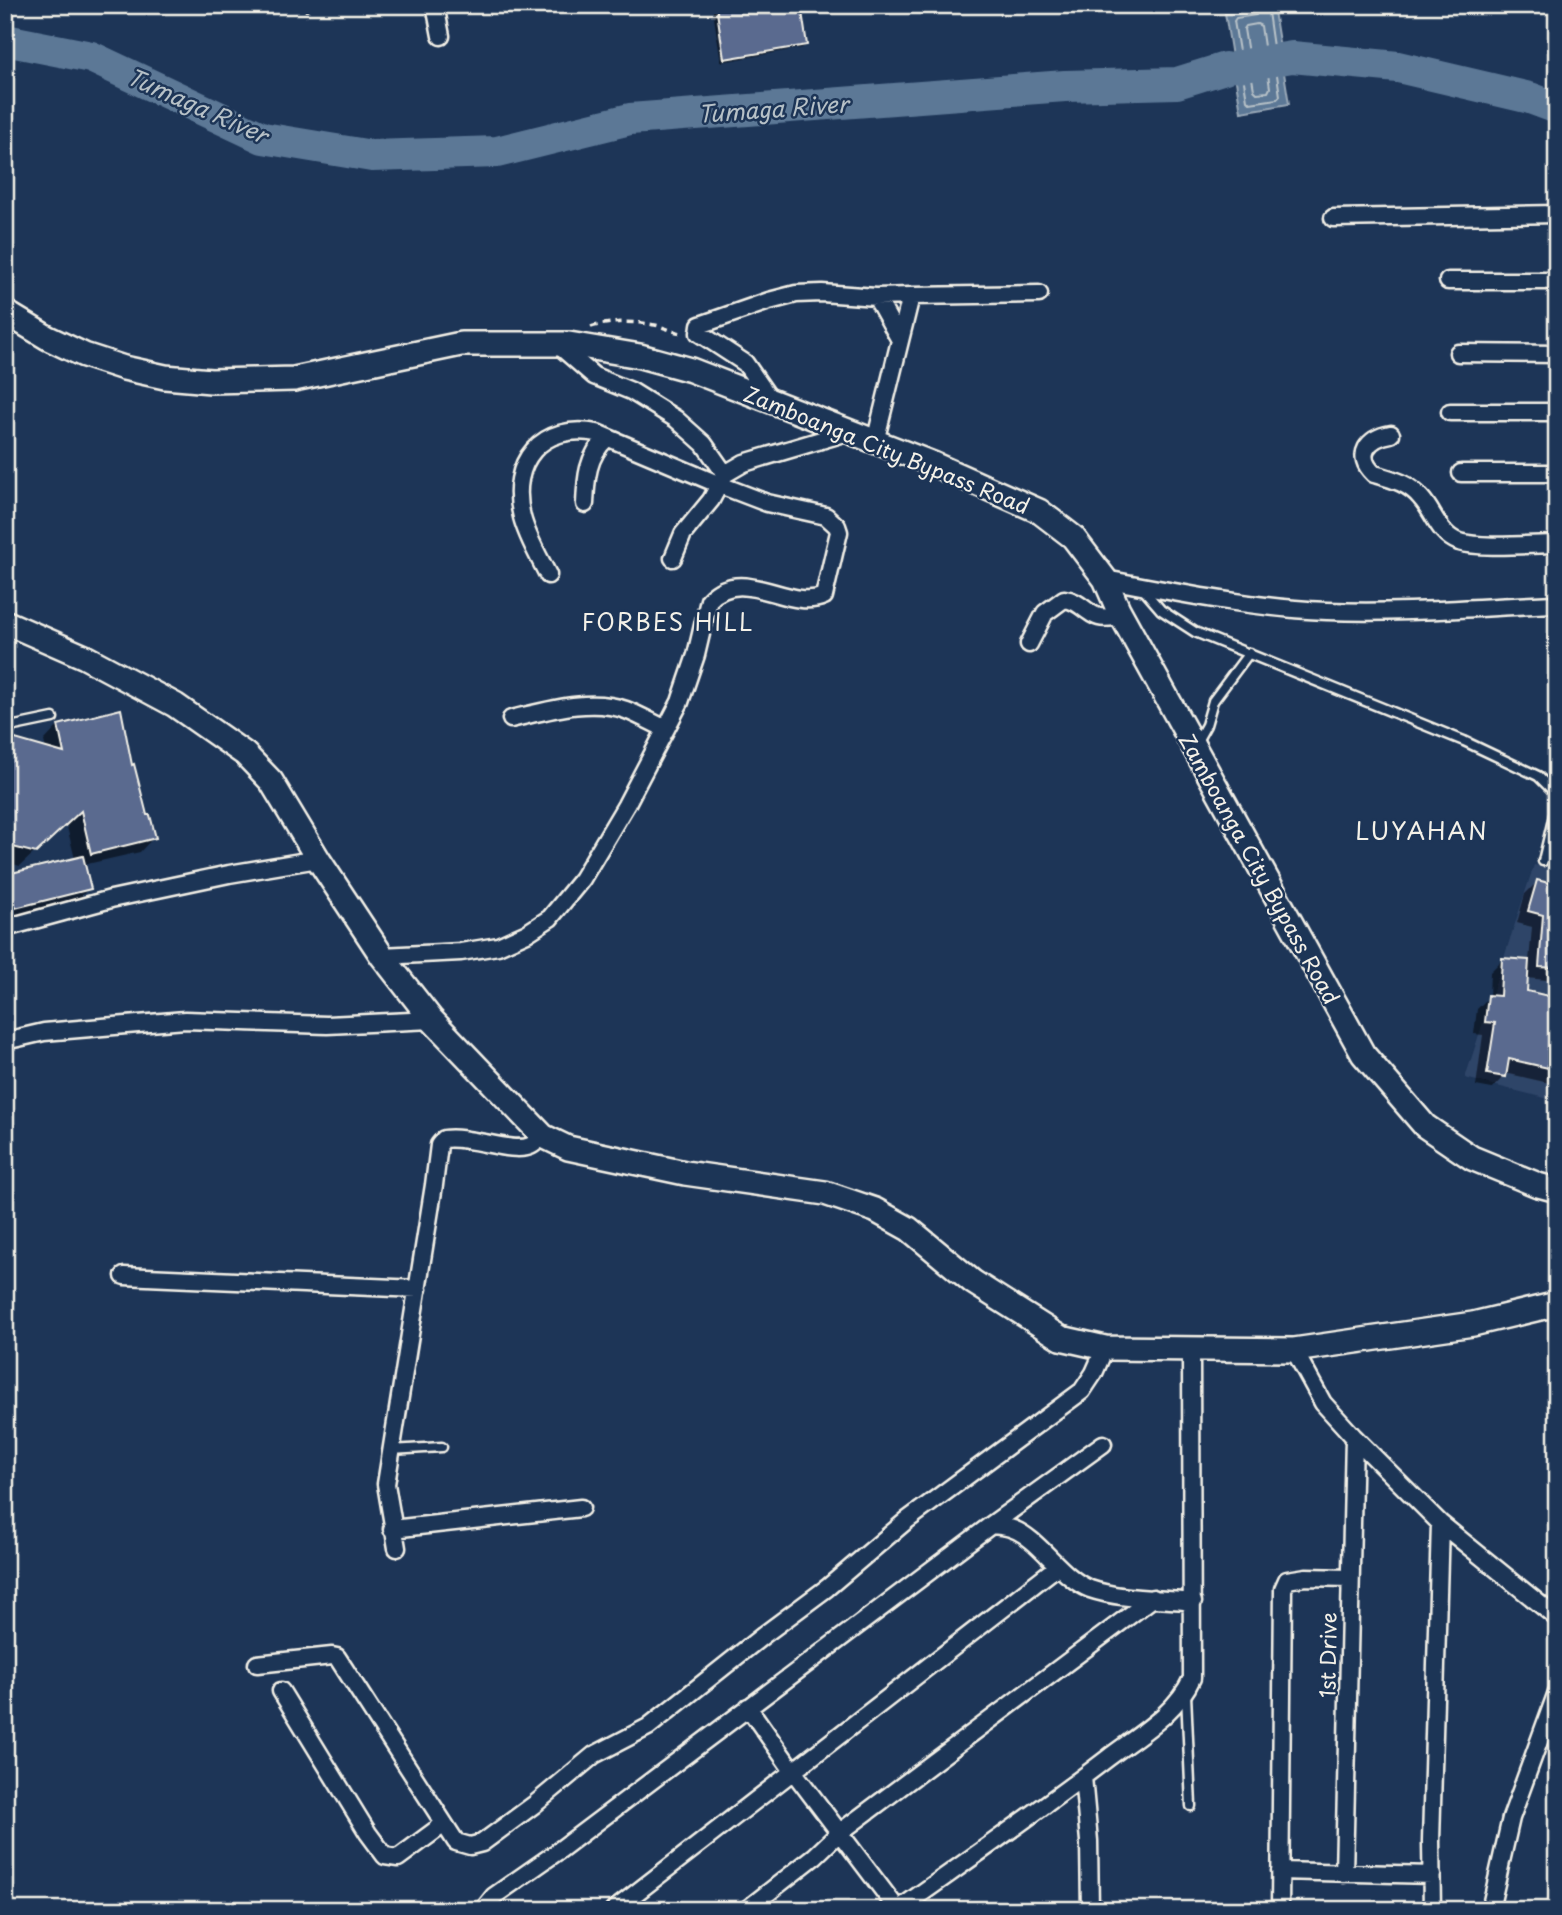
<svg xmlns="http://www.w3.org/2000/svg" width="1562" height="1915" font-family="'Playpen Sans',sans-serif">
  <style>
    .built { fill: #2f4568 }
    .water { fill: #5c7896; stroke: #99a8b7; stroke-width: 2 }
    .shadow { fill: #0007 }
    .lines { fill: none; stroke-linecap: round; stroke-linejoin: round }
    .shore { stroke: #b7c1c7; stroke-width: 2 }
    .canal { stroke: #5c7896; stroke-width: 18 }
    .river { stroke: #5c7896; stroke-width: 32 }
    .building { fill: #5a6b8f; stroke: #f4f1e8; stroke-width: 2 }
    .lane-casing { stroke: #f4f1e8; stroke-width: 13 }
    .street-casing { stroke: #f4f1e8; stroke-width: 21 }
    .secondary-casing { stroke: #f4f1e8; stroke-width: 28 }
    .path { stroke: #f4f1e8; stroke-width: 3.5; stroke-dasharray: 7 5; stroke-linecap: butt }
    .lane { stroke: #1d3557; stroke-width: 8 }
    .street { stroke: #1d3557; stroke-width: 16 }
    .secondary { stroke: #1d3557; stroke-width: 23 }
    .labels { text-anchor: middle; dominant-baseline: central; stroke-width: 5; stroke-linejoin: round; paint-order: stroke }
    .street-label { font-size: 21px; fill: #f4f1e8; stroke: #1d3557 }
    .water-label { font-size: 23px; font-style: italic; fill: #b7c1c7; stroke: #1d3557 }
    .neighbourhood-label { font-size: 23px; letter-spacing: 2px; fill: #f4f1e8; stroke: #1d3557 }
    .quarter-label { font-size: 24px; letter-spacing: 2px; fill: #f4f1e8; stroke: #1d3557 }
  </style>
  <rect width="100%" height="100%" fill="#1d3557"/>
  <filter id="ink" filterUnits="userSpaceOnUse"><feTurbulence type="fractalNoise" baseFrequency=".0143" numOctaves="2"/><feDisplacementMap in="SourceGraphic" scale="14" xChannelSelector="R" yChannelSelector="G"/><feConvolveMatrix kernelMatrix="1 2 1 2 8 2 1 2 1" color-interpolation-filters="sRGB"/></filter>
  <g filter="url(#ink)">
    <path class="built" d="M1534,865L1557,870V1101L1465,1078Z"/>
    <path class="water" d="M1273,5L1289,104L1241,112L1225,13Z"/>
    <path class="shadow" d="M712,5H799L806,45L802,48L721,62Z
      M58,726L131,767L154,837L140,852L83,865L89,888L77,901L5,918V878L8,876L75,859L66,823L20,866L5,862V738L46,750L44,741Z
      M1537,882L1557,887V969L1546,980L1526,978L1525,993L1557,1000V1075L1549,1083L1505,1073L1504,1076L1492,1089L1476,1086L1483,1035L1474,1034L1477,1009L1489,997L1490,972L1503,959L1529,961L1532,927L1517,923L1525,894Z"/>
    <g class="lines">
      <path class="shore" d="M1260,5L1256,15L1236,18L1234,21L1247,100L1250,103L1277,99L1280,96L1267,5
        M1257,24L1261,26L1270,88L1268,92L1257,93L1254,90L1244,29L1246,26Z"/>
      <path class="canal" d="M1225,68L1233,67"/>
      <path class="river" d="M5,40L91,57L263,138L372,156L497,152L630,119L1065,86L1177,83L1225,68
        M1239,66L1292,57L1398,67L1530,98L1557,108"/>
    </g>
    <path class="building" d="M716,5H801L807,45L724,59Z
      M121,709L132,765L134,764L147,815H150L156,838L91,854L81,811L36,853L5,845V736L64,753L58,725Z
      M83,856L91,889L15,908L7,874Z
      M1537,880L1557,885V968L1539,967L1543,915L1528,911Z
      M1502,958L1529,960L1527,991L1557,998V1070L1509,1059L1506,1077L1487,1074L1495,1023L1485,1022L1488,995L1500,996Z"/>
    <g class="lines">
      <g class="lane-casing">
        <path id="lane" d="M1142,588L1161,610L1195,632L1464,741L1538,776L1553,791L1556,807L1543,861
          M5,728L53,718
          M1196,743L1206,725L1213,701L1249,653
          M391,1450L442,1447
          M1186,1694L1191,1806"/>
      </g>
      <g class="street-casing">
        <path id="street" d="M435,5L441,36
          M1333,218L1557,214
          M1448,281H1557
          M876,297L900,340
          M556,343L594,376L631,391L676,419L704,444L725,474
          M1458,353L1557,354
          M772,402L745,363L699,333L700,325L769,301L796,294L822,293L876,297L911,296
          M1450,412H1557
          M1391,434C1368,438 1354,455 1374,474C1392,479 1409,483 1421,498C1434,512 1439,535 1459,542C1483,549 1531,544 1557,544
          M875,442L911,296L1039,294
          M1461,473H1557
          M585,504C586,479 587,456 607,438
          M673,558L683,534L711,500L725,474L744,463L848,432
          M1105,579C1178,593 1253,608 1327,611C1403,614 1481,607 1557,604
          M1029,644L1045,613L1064,599C1077,600 1083,609 1094,615C1103,620 1112,617 1122,616
          M511,719C546,711 590,697 626,710C639,715 653,723 666,729
          M5,928L111,899L229,874L318,859
          M382,956L461,952L498,946L527,933L550,918L582,879L626,805L680,702L696,655L709,600C743,564 789,612 824,596L839,532L837,526L826,516L767,503L720,485L597,433C542,422 508,462 522,517C527,537 539,557 548,575
          M5,1041L44,1032L185,1020L327,1025L432,1020
          M124,1276L418,1289
          M1294,1350L1323,1403L1354,1437L1440,1523L1557,1618
          M991,1525C998,1526 1006,1526 1013,1529C1040,1539 1061,1578 1090,1589C1122,1600 1160,1598 1193,1602
          M392,1529L581,1508
          M397,1548L386,1484L434,1185L439,1145L444,1139C469,1135 512,1154 530,1146C535,1144 539,1139 543,1136
          M257,1664L332,1656L337,1657L456,1842L470,1846L482,1843L535,1804L594,1755L648,1727L765,1634L827,1588L906,1521L1082,1391L1094,1373L1105,1348
          M281,1691L368,1833L385,1856L398,1858L444,1824
          M748,1707L793,1771L898,1910C968,1860 1039,1811 1108,1758C1138,1735 1176,1714 1192,1678L1191,1350
          M1083,1777L1089,1841L1090,1910
          M1280,1871L1432,1875
          M1344,1874L1354,1437
          M483,1910L494,1896L557,1852L991,1525L1103,1444
          M614,1910L1058,1566
          M746,1910L815,1856L839,1833L1153,1598
          M1280,1910L1283,1589L1287,1580L1306,1577L1349,1578
          M1432,1910L1431,1841L1440,1523
          M1490,1910L1511,1818L1557,1692"/>
      </g>
      <g class="secondary-casing">
        <path id="secondary" d="M5,312L48,338L84,355L124,368L165,377L211,381L294,379L461,344H569L640,356L691,370L933,464L1039,511L1073,537L1105,579L1118,609L1363,1054L1425,1126L1472,1158L1538,1185L1557,1190
          M5,622L85,657L175,705L245,754L271,781L318,859L382,956L432,1020L543,1136L568,1148L685,1173L825,1193L875,1210L909,1229L973,1282L1061,1338L1105,1348L1294,1350L1473,1324L1557,1304"/>
      </g>
      <path class="path" d="M306,5L307,17
        M591,327C610,321 635,321 655,325C665,327 672,332 683,333"/>
      <use href="#lane" class="lane"/>
      <use href="#street" class="street"/>
      <use href="#secondary" class="secondary"/>
    </g>
  </g>
  <g class="labels">
    <g class="street-label">
      <text transform="translate(887 449) rotate(22)">Zamboanga City Bypass Road</text>
      <text transform="translate(1260 868) rotate(61)">Zamboanga City Bypass Road</text>
      <text transform="translate(1327 1655) rotate(-89)">1st Drive</text>
    </g>
    <g class="water-label">
      <text transform="translate(198 105) rotate(24)">Tumaga River</text>
      <text transform="translate(773 108) rotate(-4)">Tumaga River</text>
    </g>
    <g class="neighbourhood-label">
      <text x="668" y="621">FORBES HILL</text>
    </g>
    <g class="quarter-label">
      <text x="1422" y="830">LUYAHAN</text>
    </g>
  </g>
  <rect width="1562" height="1915" fill="none" stroke="#1d3557" stroke-width="28"/>
  <rect x="14" y="14" width="1534" height="1887" fill="none" stroke="#f4f1e8" stroke-width="2.5" filter="url(#ink)"/>
</svg>
